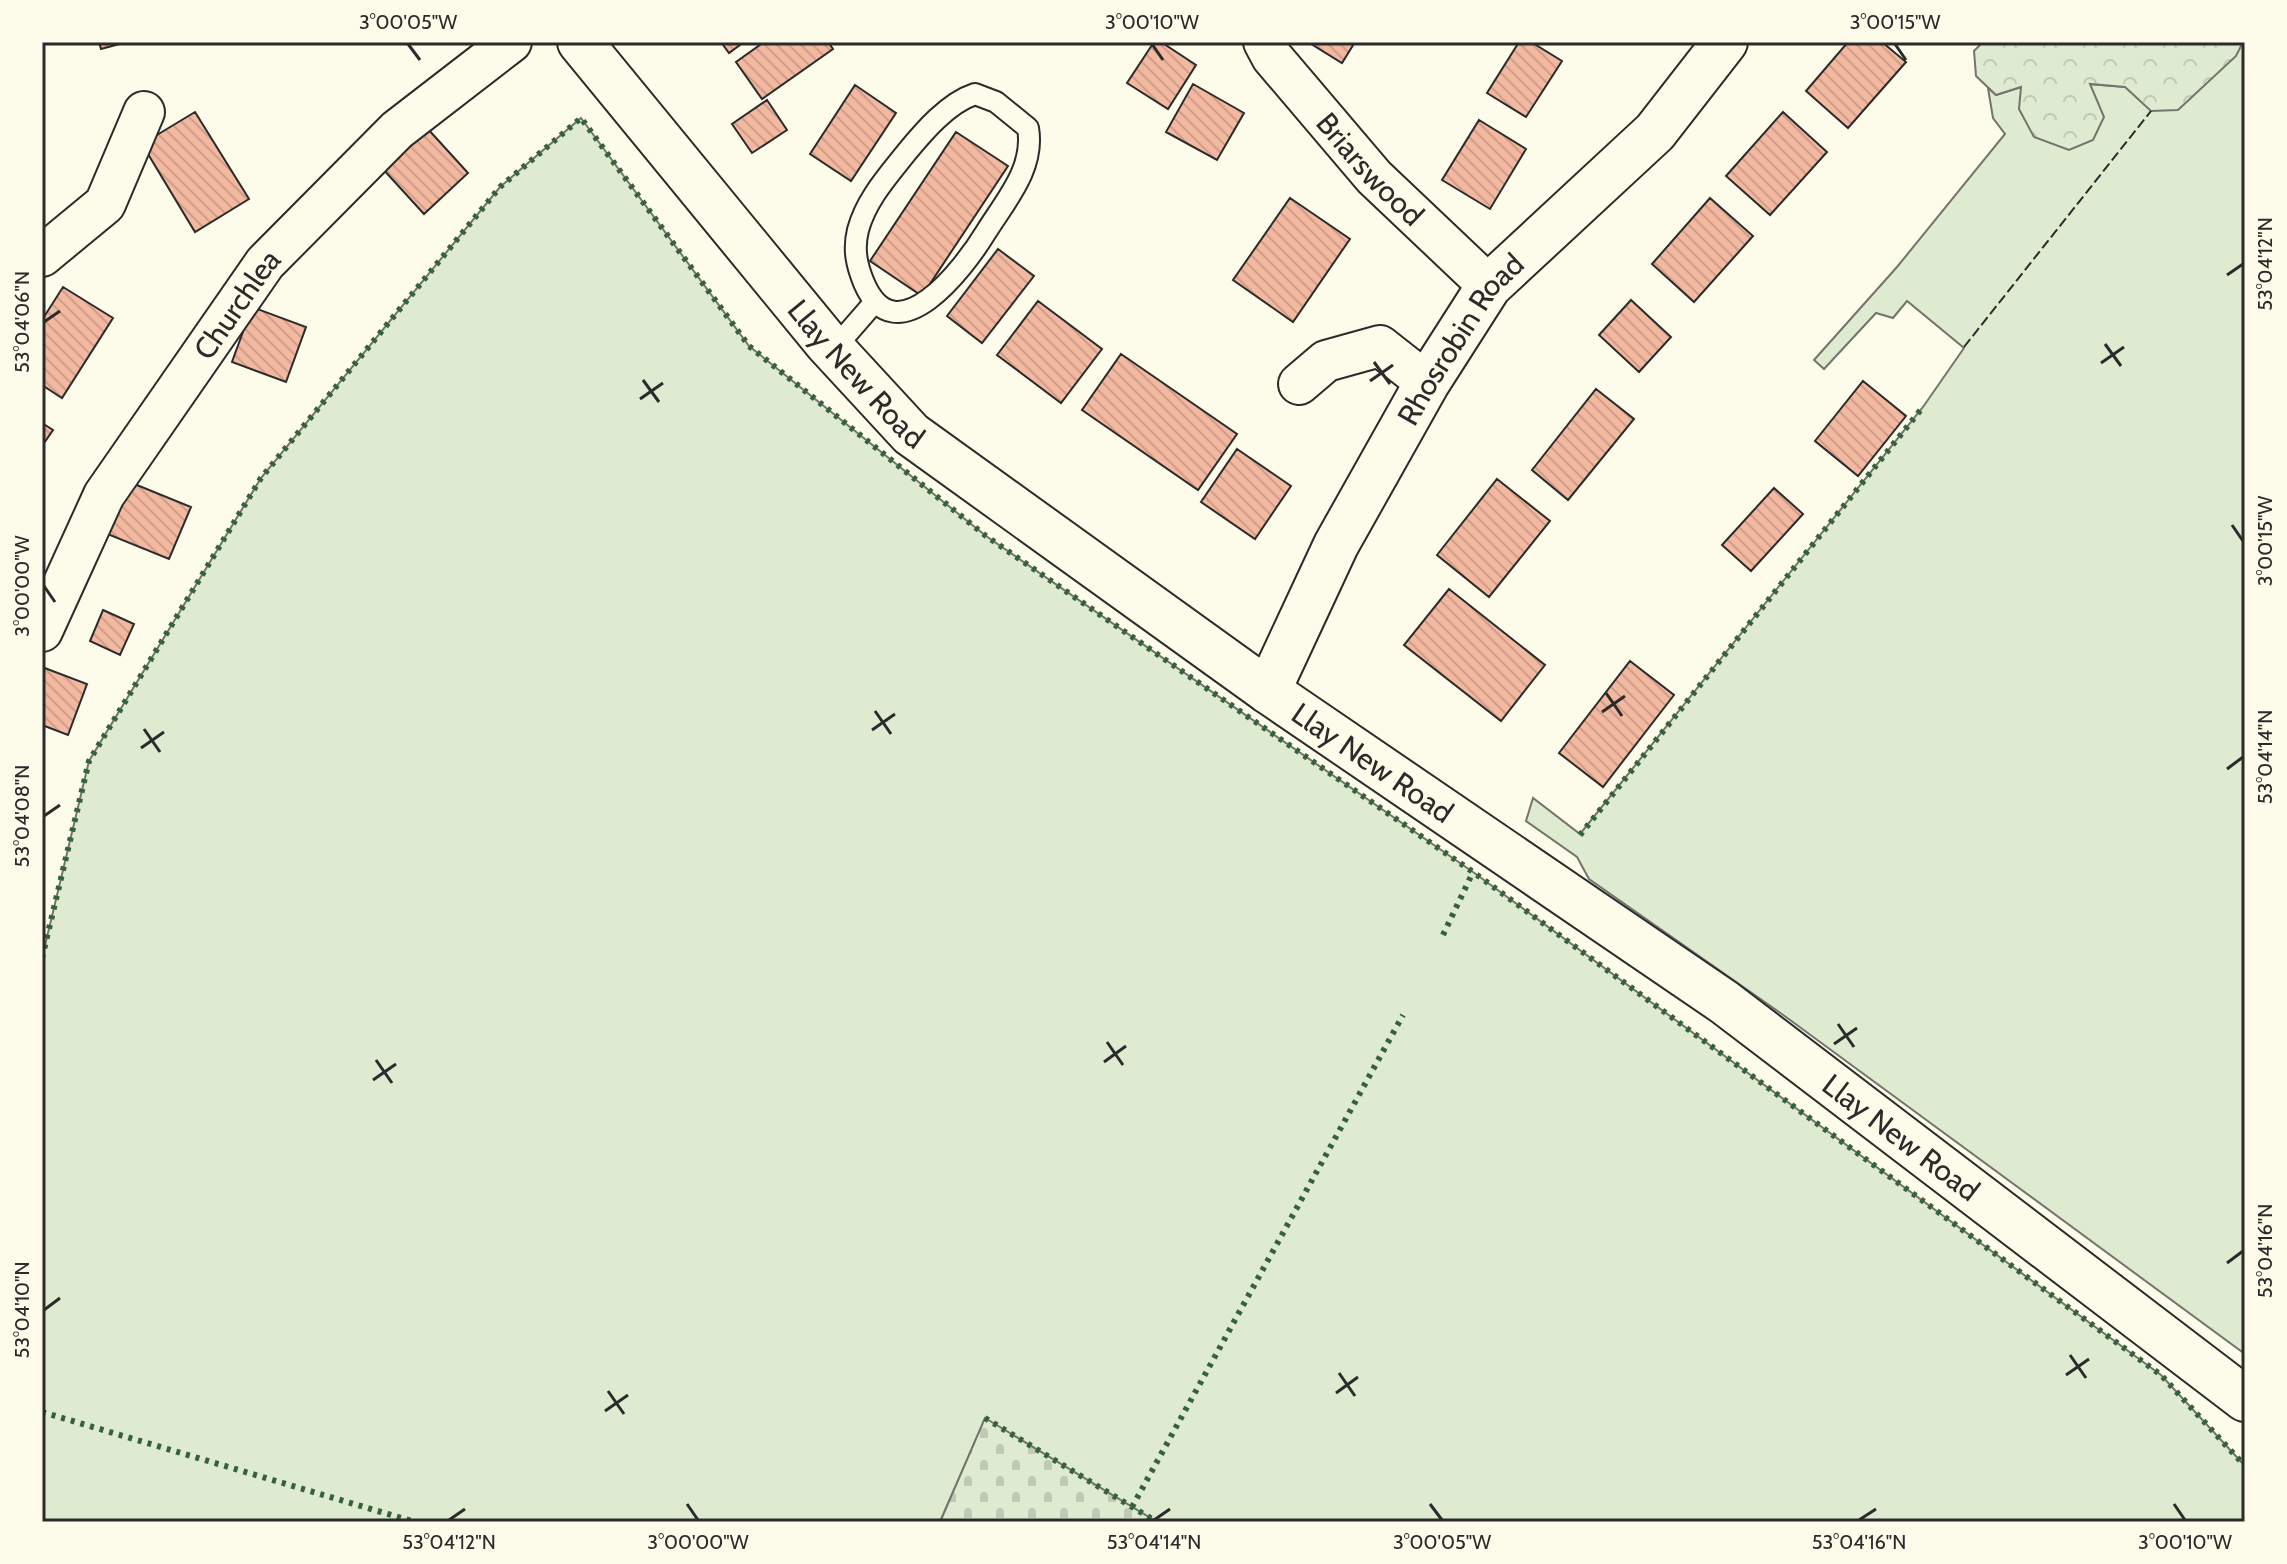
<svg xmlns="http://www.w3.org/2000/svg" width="2287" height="1564" font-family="Cabin,sans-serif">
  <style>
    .green { fill: #deebd1; stroke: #74746e; stroke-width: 2 }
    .forest { fill: url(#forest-crowns); stroke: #74746e; stroke-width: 2 }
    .cemetery { fill: url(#cemetery-stones); stroke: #74746e; stroke-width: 2 }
    .building { fill: url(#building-back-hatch); stroke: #2b2b2b; stroke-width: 2 }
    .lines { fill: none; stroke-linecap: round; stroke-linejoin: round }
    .service-casing { stroke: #2b2b2b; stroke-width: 24 }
    .minor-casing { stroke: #2b2b2b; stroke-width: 44 }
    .tertiary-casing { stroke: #2b2b2b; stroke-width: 48 }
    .secondary-casing { stroke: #2b2b2b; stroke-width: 48 }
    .service { stroke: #fdfbea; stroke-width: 20 }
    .minor { stroke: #fdfbea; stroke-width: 40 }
    .tertiary { stroke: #fdfbea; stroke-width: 44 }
    .secondary { stroke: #fdfbea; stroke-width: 44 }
    .hedge { stroke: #34623c; stroke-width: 6; stroke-dasharray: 4 6; stroke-linecap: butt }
    .fence { stroke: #2b2b2b; stroke-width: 2; stroke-dasharray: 10 4; stroke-linecap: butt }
    .ticks { fill: none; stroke: #2b2b2b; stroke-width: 3 }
    .labels { text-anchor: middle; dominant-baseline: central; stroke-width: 6; stroke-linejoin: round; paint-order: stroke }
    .street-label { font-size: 30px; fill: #2b2b2b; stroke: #fdfbea }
    .neatline { fill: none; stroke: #2b2b2b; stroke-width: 3 }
    .ticks-label { font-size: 20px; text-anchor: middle; fill: #2b2b2b }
  </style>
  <defs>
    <pattern id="forest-crowns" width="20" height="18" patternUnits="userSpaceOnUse" patternTransform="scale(2)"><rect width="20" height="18" fill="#deebd1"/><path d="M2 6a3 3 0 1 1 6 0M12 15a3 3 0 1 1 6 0" fill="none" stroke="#bfcab4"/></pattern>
    <pattern id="cemetery-stones" width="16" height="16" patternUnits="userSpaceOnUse" patternTransform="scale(2)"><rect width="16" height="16" fill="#deebd1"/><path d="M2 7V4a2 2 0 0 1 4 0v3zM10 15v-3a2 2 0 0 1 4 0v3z" fill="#bfcab4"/></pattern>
    <pattern id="building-back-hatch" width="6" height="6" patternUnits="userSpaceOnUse" patternTransform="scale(2)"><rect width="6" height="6" fill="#f2b8a0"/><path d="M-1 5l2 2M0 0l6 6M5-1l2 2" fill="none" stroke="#d09e8a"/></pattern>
  </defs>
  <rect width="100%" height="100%" fill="#fdfbea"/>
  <path class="green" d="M2209,42H2245V1354L1786,1017L1589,879L1577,857L1526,821L1533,798L1580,834L1923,407L1964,348L1907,301L1893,318L1876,313L1824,369L1814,360L1897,267L2005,134L1993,118L1988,88L1996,95L2021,87L2089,84L2125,87Z
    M581,118L749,346L986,536L1473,872L2161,1375L2245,1466V1522H1157L985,1419L940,1522H42V958L89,761L261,478L500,187Z"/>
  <path class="forest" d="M1983,42H2243L2236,56L2178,110L2151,111L2125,87L2090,84L2104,117L2093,140L2069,150L2034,137L2019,109L2021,87L1996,95L1976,76L1974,51Z"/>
  <path class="cemetery" d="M985,1418L1157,1522H940Z"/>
  <path class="building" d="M99,42H127L101,49Z
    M721,42H744L729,53Z
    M764,42H828L833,49L762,99L736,62Z
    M1154,42H1161L1196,65L1168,109L1127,83Z
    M1308,42H1355L1342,63Z
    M1519,42H1531L1562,61L1526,117L1487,93Z
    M1848,42H1882L1906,62L1848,128L1806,91Z
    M1193,84L1244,113L1217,160L1166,132Z
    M855,85L896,113L851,181L810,154Z
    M767,100L787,130L752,153L732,124Z
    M195,112L249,199L195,232L142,144Z
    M1783,112L1827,152L1770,215L1726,176Z
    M1479,120L1526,149L1490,209L1442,180Z
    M427,128L468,173L424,214L382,168Z
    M956,132L1008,166L922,296L870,261Z
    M1290,198L1350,239L1293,322L1233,280Z
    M1710,198L1753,236L1694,302L1652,264Z
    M998,249L1034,276L982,343L947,316Z
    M63,287L113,318L62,398L42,385V320Z
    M1631,300L1671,337L1639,372L1599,335Z
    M1038,301L1102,349L1061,403L997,355Z
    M252,307L306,327L286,382L232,362Z
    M1121,354L1237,434L1198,490L1082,410Z
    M1863,381L1906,416L1858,476L1815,441Z
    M1596,389L1634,419L1568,500L1532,470Z
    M42,423L53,430L42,446Z
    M1237,449L1291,486L1255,539L1201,502Z
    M1497,479L1550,521L1489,597L1437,555Z
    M127,481L191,507L169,559L105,533Z
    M1774,488L1803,514L1751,571L1722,545Z
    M1449,589L1545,665L1501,721L1404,645Z
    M103,610L134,624L120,655L90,641Z
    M1630,661L1674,695L1603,787L1559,753Z
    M42,667L87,684L68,735L42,725Z"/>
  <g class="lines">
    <g class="service-casing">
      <path id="service" d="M975,94L996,102L1028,128C1035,168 1006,200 986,232C964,268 896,358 864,283C857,266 853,250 858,230C866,200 887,177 906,153C924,131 948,103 975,94Z
        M833,350L873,304"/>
    </g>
    <g class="minor-casing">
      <g id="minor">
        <path id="s1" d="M1264,42L1272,57L1374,177L1489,286"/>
        <path d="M42,256L105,204L144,112"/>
        <path d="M1299,384L1326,361L1380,346L1427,383"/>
        <path id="s2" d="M42,631L104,495L265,263L397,130L511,42"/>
      </g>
    </g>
    <g class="tertiary-casing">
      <g id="tertiary">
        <path id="s3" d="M1268,691L1336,545L1427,383L1489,286L1655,132L1725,42"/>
      </g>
    </g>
    <g class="secondary-casing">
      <g id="secondary">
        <path id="s4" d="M580,42L827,343L911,434L1268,691L1724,1002L2245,1399"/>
      </g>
    </g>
    <use href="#service" class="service"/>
    <use href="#minor" class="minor"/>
    <use href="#tertiary" class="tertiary"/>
    <use href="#secondary" class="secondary"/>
    <path class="hedge" d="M1580,835L1923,407
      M1443,935L1473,872
      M42,958L89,761L261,478L500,187L581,118L749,346L986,536L1473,872L2161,1375L2245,1466
      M42,1412L415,1522
      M985,1418L1157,1522
      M1132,1507L1403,1015"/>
    <path class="fence" d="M1964,347L2151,111"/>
  </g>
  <path class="ticks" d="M408,44L420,60M1152,44L1163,60M1895,44L1906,60M2227,275L2243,264M44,322L60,311M2105,344L2121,366M1374,362L1390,384M2101,363L2124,347M643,380L659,402M1370,381L1393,365M640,399L663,383M2232,525L2243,541M44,586L55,602M1606,693L1622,716M875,711L891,734M1602,712L1625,696M144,729L160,752M872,730L895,714M141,748L164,732M2227,769L2243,757M44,816L60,805M1838,1024L1854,1047M1107,1042L1123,1065M1834,1044L1857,1028M376,1060L392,1083M1104,1062L1126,1046M373,1080L396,1064M2227,1263L2243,1251M44,1310L60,1298M2070,1355L2086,1378M1339,1373L1355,1396M2066,1375L2089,1359M608,1391L624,1414M1336,1393L1358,1377M605,1411L628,1395M687,1504L698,1520M1430,1504L1442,1520M2174,1504L2185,1520M449,1520L465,1509M1154,1520L1170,1509M1859,1520L1876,1509"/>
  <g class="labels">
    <g class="street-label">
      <text stroke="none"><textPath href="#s1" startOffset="166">Briarswood</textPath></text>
      <text stroke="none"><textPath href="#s2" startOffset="382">Churchlea</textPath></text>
      <text stroke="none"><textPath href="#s3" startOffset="402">Rhosrobin Road</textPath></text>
      <text stroke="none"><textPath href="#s4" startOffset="432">Llay New Road</textPath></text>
      <text stroke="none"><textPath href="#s4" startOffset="1080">Llay New Road</textPath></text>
      <text stroke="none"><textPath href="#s4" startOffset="1728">Llay New Road</textPath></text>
    </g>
  </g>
  <rect width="2287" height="1564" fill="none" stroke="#fdfbea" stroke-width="88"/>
  <rect x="44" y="44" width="2199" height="1476" class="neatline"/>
  <g class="ticks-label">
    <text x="408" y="29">3°00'05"W</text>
    <text x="1152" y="29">3°00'10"W</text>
    <text x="1895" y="29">3°00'15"W</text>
    <text transform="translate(2265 264) rotate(-90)" y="7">53°04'12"N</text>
    <text transform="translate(22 322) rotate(-90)" y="7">53°04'06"N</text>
    <text transform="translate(2265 541) rotate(-90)" y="7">3°00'15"W</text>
    <text transform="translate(22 586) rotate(-90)" y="7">3°00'00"W</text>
    <text transform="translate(2265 757) rotate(-90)" y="7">53°04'14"N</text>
    <text transform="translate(22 816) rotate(-90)" y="7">53°04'08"N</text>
    <text transform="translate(2265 1251) rotate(-90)" y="7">53°04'16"N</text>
    <text transform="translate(22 1310) rotate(-90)" y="7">53°04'10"N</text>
    <text x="449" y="1549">53°04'12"N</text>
    <text x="698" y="1549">3°00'00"W</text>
    <text x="1154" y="1549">53°04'14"N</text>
    <text x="1442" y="1549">3°00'05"W</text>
    <text x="1859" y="1549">53°04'16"N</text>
    <text x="2185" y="1549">3°00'10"W</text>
  </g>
</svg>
